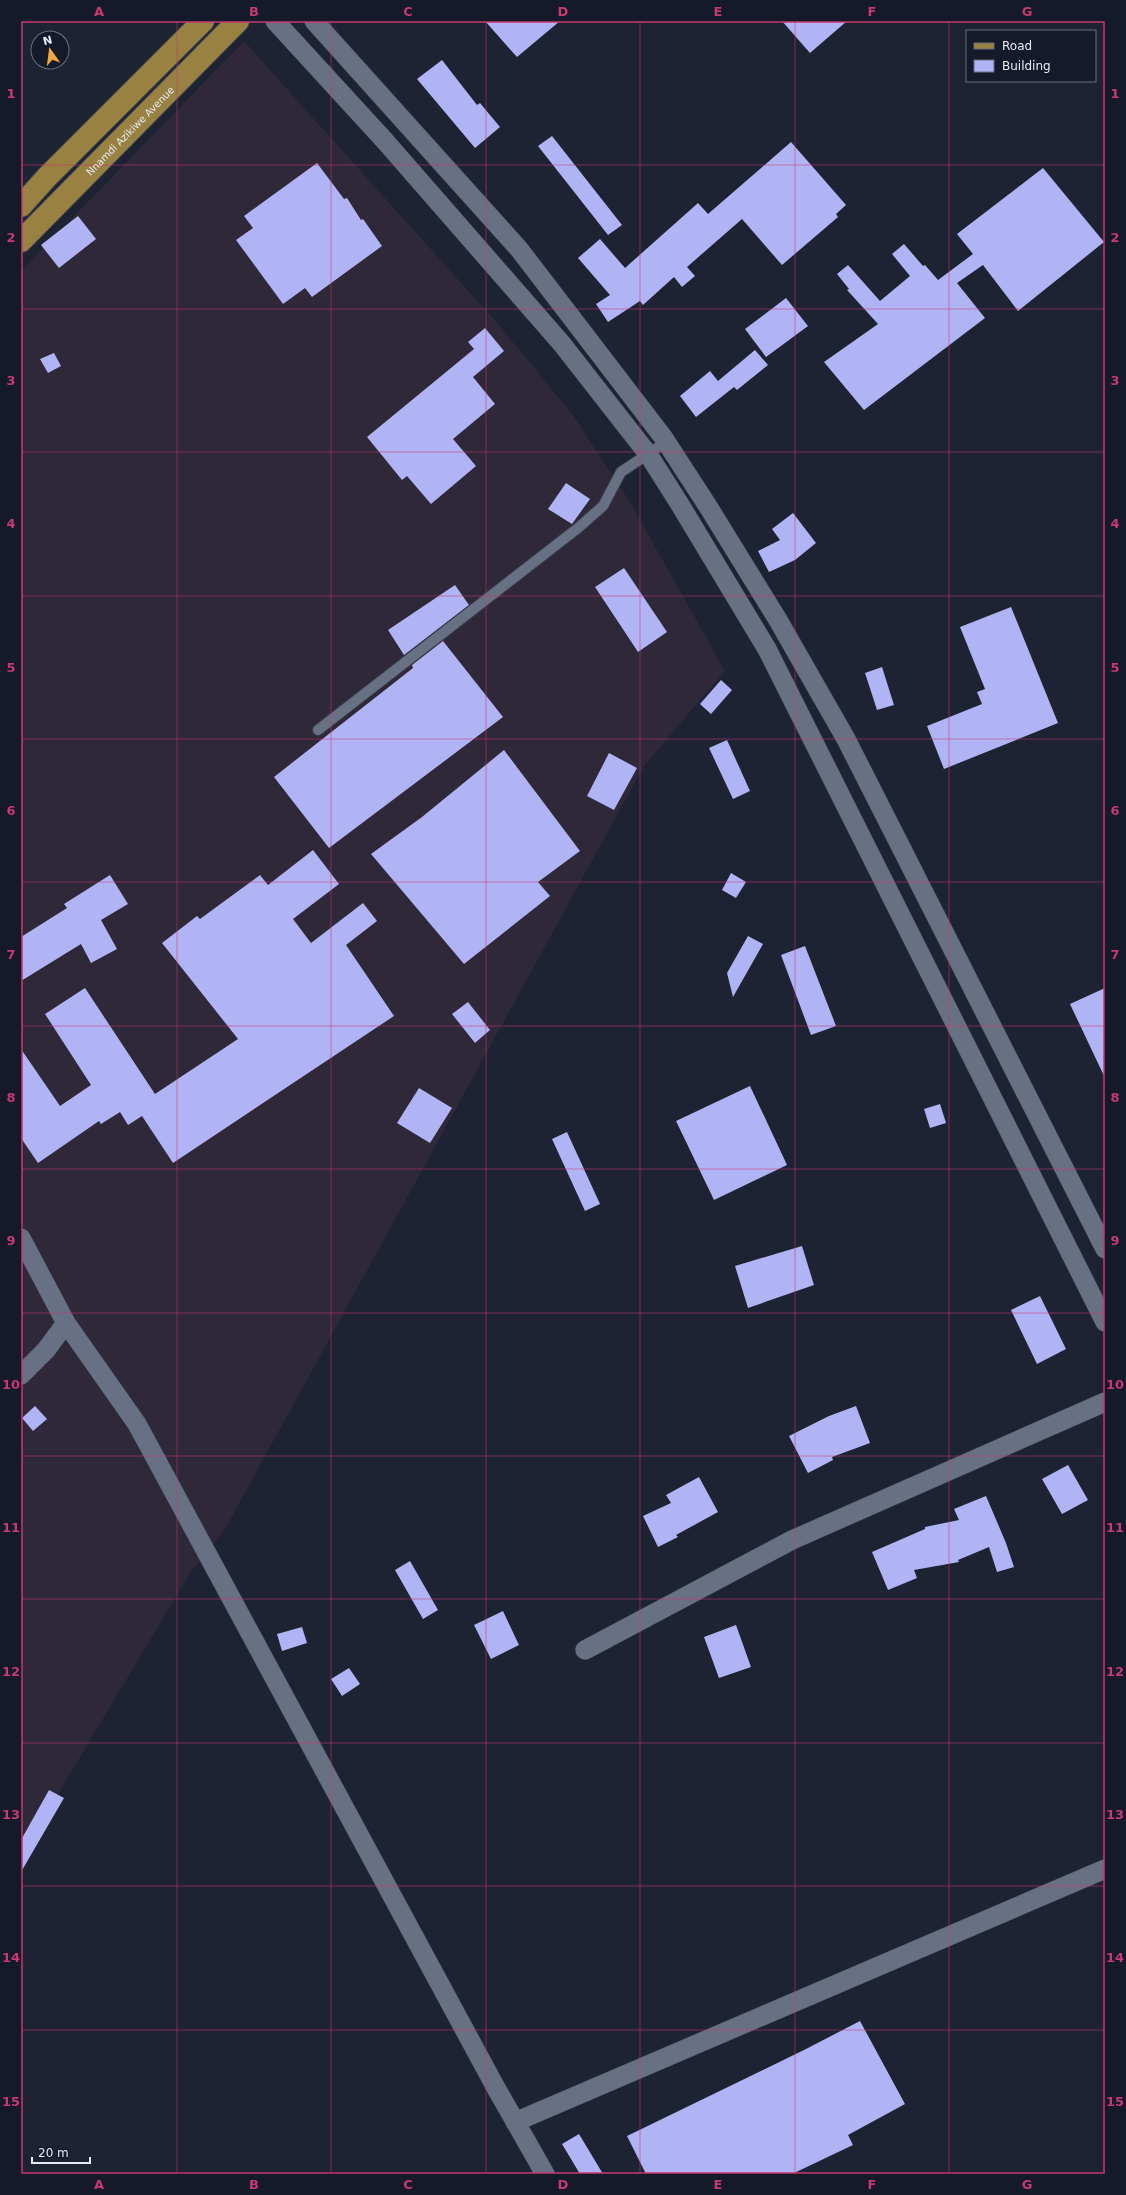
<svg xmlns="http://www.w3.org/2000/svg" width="1126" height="2195" font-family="'DejaVu Sans',sans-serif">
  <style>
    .industrial { fill: #2e2838 }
    .building { fill: #b1b4f4 }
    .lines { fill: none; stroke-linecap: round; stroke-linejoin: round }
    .lane-casing { stroke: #383d4b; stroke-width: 12 }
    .street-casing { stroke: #383d4b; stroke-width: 20 }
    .primary-casing { stroke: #383d4b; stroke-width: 24 }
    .lane { stroke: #687083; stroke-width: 10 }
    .street { stroke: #687083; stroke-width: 19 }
    .primary { stroke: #998142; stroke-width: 22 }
    .grid { fill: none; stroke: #c83872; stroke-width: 1; stroke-opacity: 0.55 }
    .labels { text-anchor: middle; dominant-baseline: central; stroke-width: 4; stroke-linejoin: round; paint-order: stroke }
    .street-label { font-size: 10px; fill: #e7ebf6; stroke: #141a29 }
    .neatline { fill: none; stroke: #c83872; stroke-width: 1.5 }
    .grid-label { font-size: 13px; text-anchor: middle; font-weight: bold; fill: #c83872 }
  </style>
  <rect width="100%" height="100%" fill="#1d2333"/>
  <path class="industrial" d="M244,41L499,325L573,415L630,502L725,671L644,766L224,1531L190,1573L21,1856V271Z"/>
  <path class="building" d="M485,21H560L517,57Z
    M782,21H847L810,53Z
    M442,60L477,105L480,103L500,127L475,148L417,79Z
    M552,136L622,225L608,235L538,146Z
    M791,142L846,205L836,214L838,217L782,265L742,219L687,267L695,276L682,287L674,277L643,305L640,301L608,322L596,304L610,295L578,258L600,239L625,268L698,203L708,214Z
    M317,163L344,199L347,198L361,220L363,219L382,246L312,297L305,288L283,304L236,240L253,228L244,216Z
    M1043,168L1104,242L1018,311L983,265L957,283L985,318L864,410L824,362L878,324L847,290L849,289L837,274L848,265L880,301L910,276L892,254L904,244L923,266L925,265L938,280L973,254L957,234Z
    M78,216L96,239L59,268L41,245Z
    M786,298L808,326L766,357L745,329Z
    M485,328L504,351L473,377L495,404L453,439L476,466L431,504L407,476L402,480L367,437L474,349L468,342Z
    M755,350L768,365L737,390L734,387L696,417L680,396L710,371L718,381Z
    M54,353L61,366L48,373L40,359Z
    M566,483L590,499L572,524L548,509Z
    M793,513L816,543L795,560L769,572L758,551L780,540L772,529Z
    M624,568L667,632L638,652L595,587Z
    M455,585L469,605L404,655L388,630Z
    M1011,607L1058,723L944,769L927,726L982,704L977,692L985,689L960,627Z
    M443,641L503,717L329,848L274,777L413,668L412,665Z
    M882,667L894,705L877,710L865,673Z
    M721,680L732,690L711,714L700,704Z
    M727,740L750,791L733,799L709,748Z
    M504,750L580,851L538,882L550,896L464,964L371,854L422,817Z
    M609,753L637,768L614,810L587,796Z
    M313,850L339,884L293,919L311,943L363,903L377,921L346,945L394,1016L173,1163L142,1116L128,1125L120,1112L101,1124L99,1121L38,1163L21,1138V1049L60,1106L91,1085L45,1014L85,988L155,1094L238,1039L162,943L197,916L200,919L260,875L268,885Z
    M731,873L746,882L736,898L722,890Z
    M110,875L128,904L101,920L117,949L91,963L81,944L21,981V937L67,908L64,904Z
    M748,936L763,944L733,997L727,973Z
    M805,946L836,1026L811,1035L781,955Z
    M1105,988V1078L1070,1004Z
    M468,1002L490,1030L475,1043L452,1014Z
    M750,1086L787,1165L714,1200L676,1121Z
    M419,1088L452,1108L430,1143L397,1123Z
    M940,1104L946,1123L930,1128L924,1109Z
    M567,1132L600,1204L585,1211L552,1139Z
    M802,1246L814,1285L748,1308L735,1266Z
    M1040,1296L1066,1349L1037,1364L1011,1310Z
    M35,1406L47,1419L33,1431L22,1418Z
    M856,1406L870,1443L832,1457L833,1460L808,1473L789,1436L829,1416Z
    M1068,1465L1088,1500L1062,1514L1042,1479Z
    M699,1477L718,1512L676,1535L678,1537L658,1547L643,1516L671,1503L666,1495Z
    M986,1496L1006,1543L1014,1567L997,1572L989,1547L958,1560L959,1562L914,1570L917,1578L888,1590L872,1552L925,1529V1527L959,1520L954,1509Z
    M410,1561L438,1610L423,1619L395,1570Z
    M503,1611L519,1645L491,1659L474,1625Z
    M736,1625L751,1667L719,1678L704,1637Z
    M302,1627L307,1643L282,1651L277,1634Z
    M349,1668L360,1684L342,1696L331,1679Z
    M49,1790L64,1798L21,1872V1840Z
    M860,2021L905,2104L848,2135L853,2145L792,2174H646L627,2136L806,2049Z
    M579,2134L603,2174H580L562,2144Z"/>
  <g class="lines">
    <g class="lane-casing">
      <path id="lane" d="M318,730L578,528L603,506L621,472L666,442"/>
    </g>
    <g class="street-casing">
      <path id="street" d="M275,21L385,141L562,344L648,454L679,503L767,649L1105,1322
        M314,21L519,249L663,437L709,508L778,620L846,739L1105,1249
        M21,1238L66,1323L137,1424L496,2088L545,2174
        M21,1375L46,1350L66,1323
        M585,1650L792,1540L1105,1402
        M515,2122L1105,1869"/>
    </g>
    <g class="primary-casing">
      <g id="primary">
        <path d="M21,206L47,177L203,21"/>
        <path id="s1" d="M21,241L238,21"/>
      </g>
    </g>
    <use href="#lane" class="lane"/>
    <use href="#street" class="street"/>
    <use href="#primary" class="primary"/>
  </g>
  <path class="grid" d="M177,21V2174M331,21V2174M486,21V2174M640,21V2174M795,21V2174M949,21V2174M21,165H1105M21,309H1105M21,452H1105M21,596H1105M21,739H1105M21,882H1105M21,1026H1105M21,1169H1105M21,1313H1105M21,1456H1105M21,1599H1105M21,1743H1105M21,1886H1105M21,2030H1105"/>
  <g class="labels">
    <g class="street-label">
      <text stroke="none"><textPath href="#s1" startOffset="155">Nnamdi Azikiwe Avenue</textPath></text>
    </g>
  </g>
  <rect width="1126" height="2195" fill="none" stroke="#141a29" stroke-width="44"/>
  <rect x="966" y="30" width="130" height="52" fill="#141a29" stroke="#686e7b"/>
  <rect x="974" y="43" width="20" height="6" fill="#998142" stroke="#686e7b"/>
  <text x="1002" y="50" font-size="12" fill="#e7ebf6">Road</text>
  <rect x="974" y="60" width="20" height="12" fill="#b1b4f4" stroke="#686e7b"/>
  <text x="1002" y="70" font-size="12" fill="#e7ebf6">Building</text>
  <g transform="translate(50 50) rotate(346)"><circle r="19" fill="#141a29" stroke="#686e7b"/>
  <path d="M0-3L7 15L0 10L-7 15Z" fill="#f0a73e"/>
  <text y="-6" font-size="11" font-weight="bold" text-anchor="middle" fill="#e7ebf6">N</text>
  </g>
  <path d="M32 2157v6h58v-6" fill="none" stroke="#e7ebf6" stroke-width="2"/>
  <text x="38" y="2157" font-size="12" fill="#e7ebf6" stroke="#141a29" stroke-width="3" paint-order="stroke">20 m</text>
  <rect x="22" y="22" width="1082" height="2151" class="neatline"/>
  <g class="grid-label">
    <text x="99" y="16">A</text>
    <text x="254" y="16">B</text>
    <text x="408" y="16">C</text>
    <text x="563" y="16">D</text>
    <text x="718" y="16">E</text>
    <text x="872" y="16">F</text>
    <text x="1027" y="16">G</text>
    <text x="11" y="98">1</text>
    <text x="1115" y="98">1</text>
    <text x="11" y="242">2</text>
    <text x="1115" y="242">2</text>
    <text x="11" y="385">3</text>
    <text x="1115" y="385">3</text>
    <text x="11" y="528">4</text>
    <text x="1115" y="528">4</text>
    <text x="11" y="672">5</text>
    <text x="1115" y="672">5</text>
    <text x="11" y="815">6</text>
    <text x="1115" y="815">6</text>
    <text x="11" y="959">7</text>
    <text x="1115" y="959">7</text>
    <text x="11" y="1102">8</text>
    <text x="1115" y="1102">8</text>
    <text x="11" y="1245">9</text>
    <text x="1115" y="1245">9</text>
    <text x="11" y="1389">10</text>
    <text x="1115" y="1389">10</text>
    <text x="11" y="1532">11</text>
    <text x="1115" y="1532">11</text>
    <text x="11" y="1676">12</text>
    <text x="1115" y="1676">12</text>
    <text x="11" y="1819">13</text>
    <text x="1115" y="1819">13</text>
    <text x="11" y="1962">14</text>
    <text x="1115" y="1962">14</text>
    <text x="11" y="2106">15</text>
    <text x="1115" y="2106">15</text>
    <text x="99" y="2189">A</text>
    <text x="254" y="2189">B</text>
    <text x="408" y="2189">C</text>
    <text x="563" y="2189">D</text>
    <text x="718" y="2189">E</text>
    <text x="872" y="2189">F</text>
    <text x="1027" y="2189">G</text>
  </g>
</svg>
